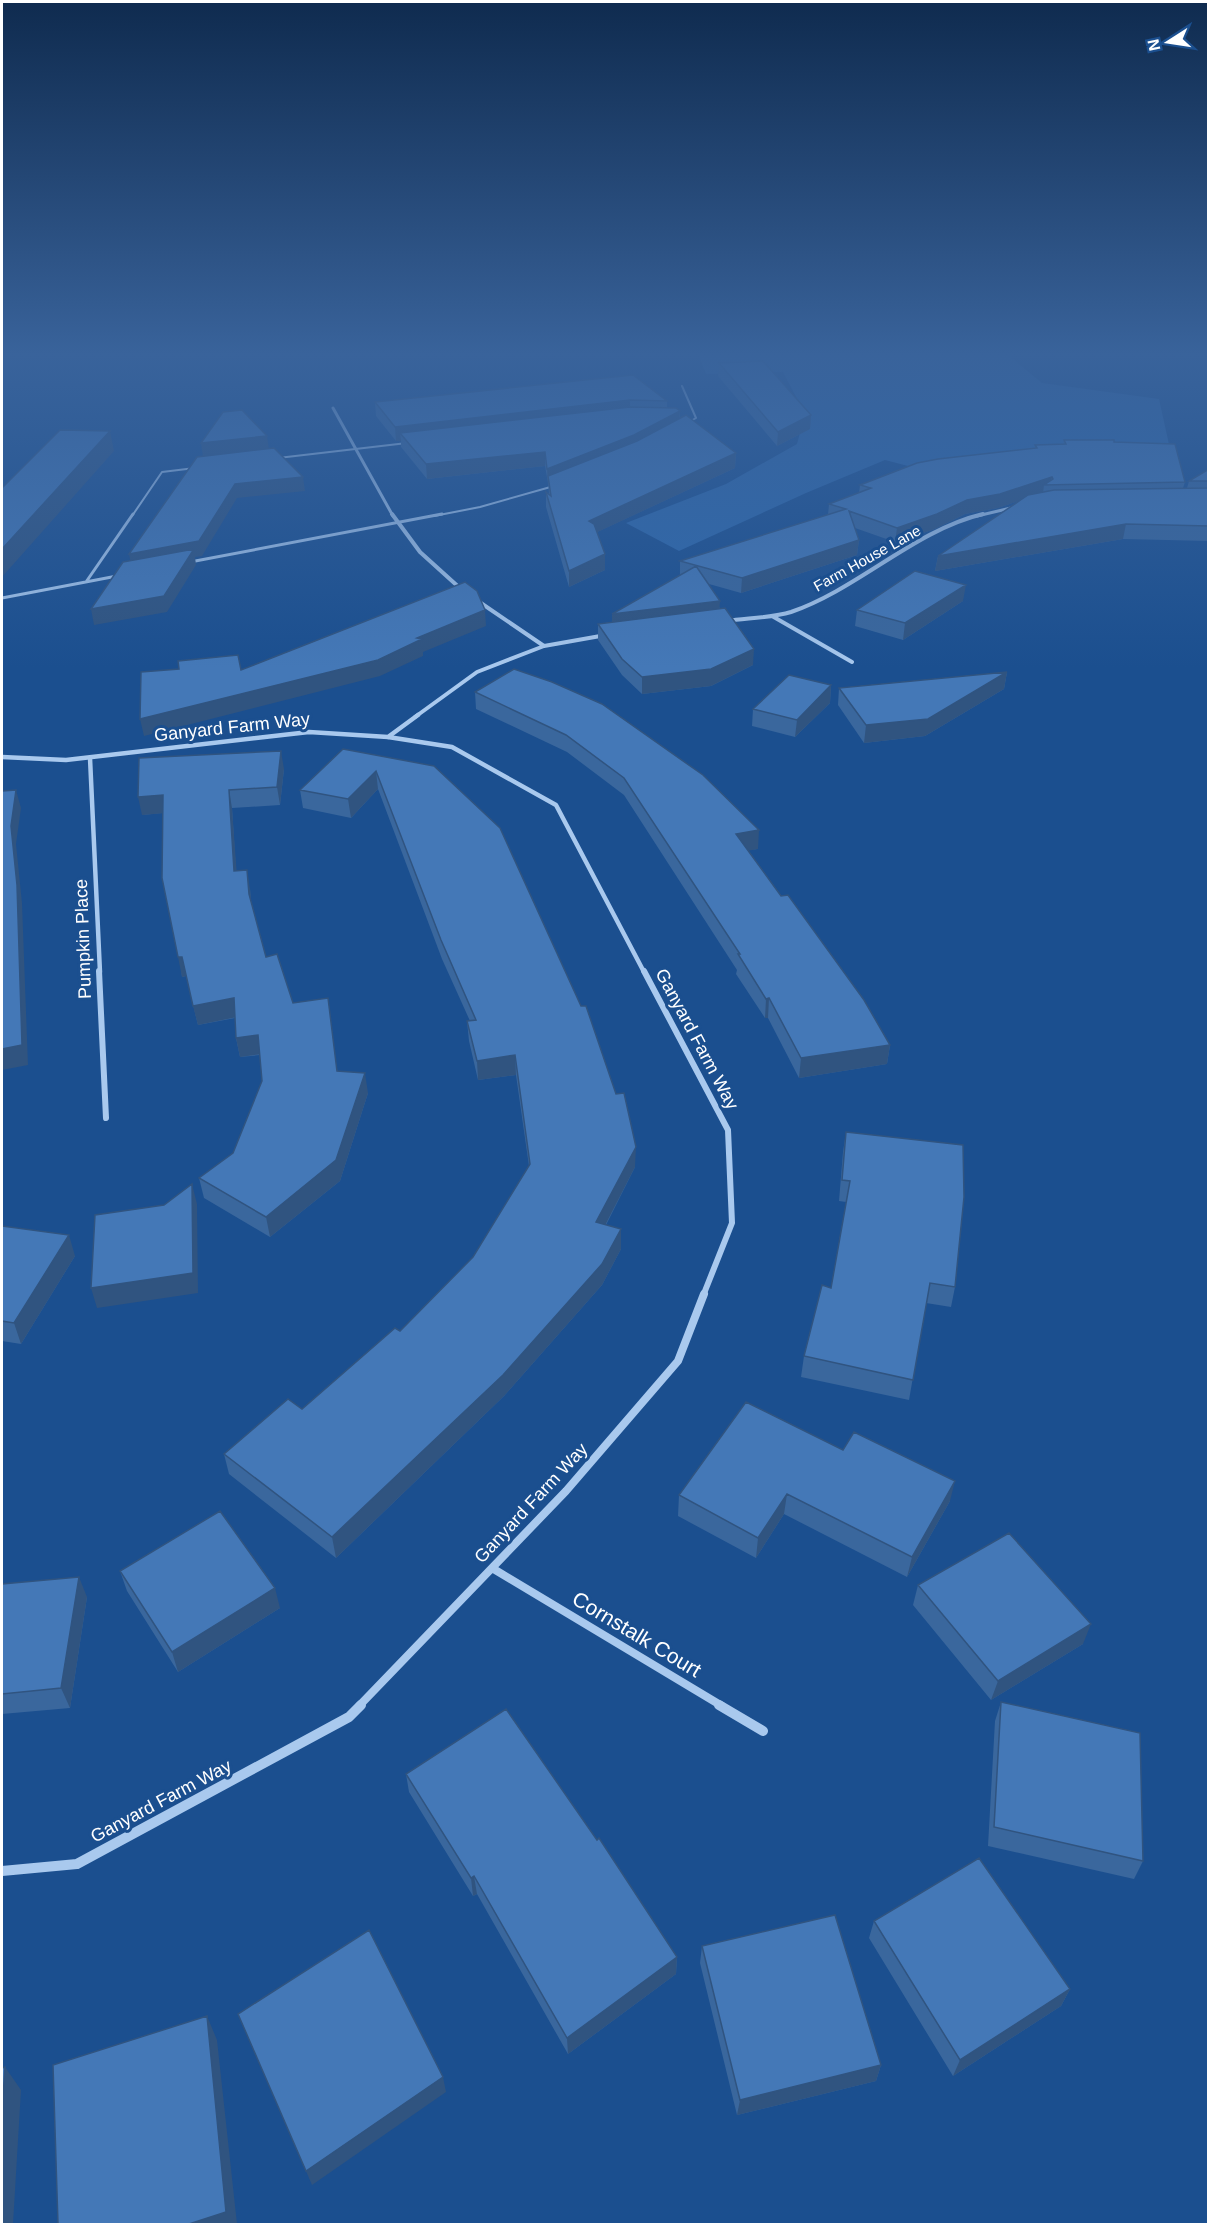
<svg xmlns="http://www.w3.org/2000/svg" width="1210" height="2226" font-family="Arial,sans-serif">
  <style>
    .green { fill: #2e69ad }
    .lines { fill: none; stroke-linecap: round; stroke-linejoin: round }
    .service-far1 { stroke: #a9c9ee; stroke-width: 2 }
    .service { stroke: #a9c9ee; stroke-width: 3 }
    .minor-far5 { stroke: #a9c9ee; stroke-width: 3 }
    .minor-far4 { stroke: #a9c9ee; stroke-width: 4 }
    .minor-far3 { stroke: #a9c9ee; stroke-width: 4.5 }
    .minor-far2 { stroke: #a9c9ee; stroke-width: 6 }
    .minor-far1 { stroke: #a9c9ee; stroke-width: 8 }
    .minor { stroke: #a9c9ee; stroke-width: 10 }
    .wall { fill: #3a679d }
    .shaded-wall { fill: #305480 }
    .building { fill: #4478b7; stroke: #305480; stroke-width: 1.5 }
    .labels { text-anchor: middle; dominant-baseline: central; stroke-width: 6; stroke-linejoin: round; paint-order: stroke }
    .far-street-label { font-size: 15px; fill: #fff; stroke: #1b4f8f }
    .street-label { font-size: 18px; fill: #fff; stroke: #1b4f8f }
    .near-street-label { font-size: 21px; fill: #fff; stroke: #1b4f8f }
  </style>
  <rect width="100%" height="100%" fill="#1b4f8f"/>
  <path class="green" d="M699,356H1009L1042,383L1159,399L1172,458L935,473L885,460L806,493L679,551L626,523L726,484L797,444L805,414L783,372L706,374Z"/>
  <g class="lines">
    <path class="service-far1" d="M682,386L696,418L689,422
      M278,458L407,443
      M132,516L162,472L195,468
      M434,516L480,507L554,486"/>
    <path class="service" d="M190,562L442,514
      M86,582L133,514
      M2,598L117,576"/>
    <path class="minor-far5" d="M333,408L393,516
      M977,516L1015,507"/>
    <path class="minor-far4" d="M392,514L420,552L462,590
      M475,599L544,646
      M772,616L852,662
      M727,621C747,618 771,618 791,612C858,589 915,530 983,514
      M415,717L477,672L544,646L606,635"/>
    <path class="minor-far3" d="M388,737L418,715
      M2,757L66,760L309,732L388,737L452,747L556,805L644,972
      M90,758L100,972"/>
    <path class="minor-far2" d="M99,971L106,1118
      M644,971L728,1130L732,1223L703,1296"/>
    <path class="minor-far1" d="M492,1568L722,1706
      M359,1706L566,1491L678,1361L704,1294"/>
    <path class="minor" d="M719,1705L763,1731
      M2,1871L77,1864L349,1717L361,1705"/>
  </g>
  <path class="wall" d="M719,363L811,415L810,429L777,446L718,376Z
    M500,389L667,401V407L680,411V418L736,453L735,468L597,532L605,570L569,587L546,507V492L549,494L548,483L545,466L427,479L401,447V441H396L376,416L375,402Z
    M1064,440L1114,442L1185,482L1183,488H1187L1189,481L1209,469V541L1123,539L935,571L938,556L1021,500L998,508L965,514L935,529L895,542L855,528L859,540L857,555L741,593L709,584L720,609L753,665L711,686L642,694L622,675L598,640V624L612,622V614L680,575V561L828,515L829,504L859,493L860,485L1035,448V445L1063,444Z
    M963,601L903,640L855,626L857,610Z
    M514,669L758,849L748,850L890,1045L887,1064L799,1078L768,1018H765L736,974L737,970L624,795L567,752L476,709L475,692Z
    M1007,672L1004,689L925,736L864,743L838,705L839,688Z
    M831,685L830,703L795,737L752,726L753,709Z
    M343,749L434,766L635,1167L606,1225L621,1249L602,1285L504,1396L336,1558L229,1474L224,1454L302,1409L400,1331L473,1257L529,1166L516,1075L478,1080L469,1041L467,1021H470L442,959L378,789L351,818L303,808L300,790Z
    M284,769L280,805L232,808L236,871L250,889L251,902L266,957L293,1003L338,1071L368,1093L340,1181L270,1237L204,1198L199,1178L233,1153L262,1081L260,1055L240,1057L236,1038L235,1018L198,1025L186,976L182,977L162,813L142,815Z
    M846,1132L955,1287L951,1307L926,1303L909,1400L801,1377L804,1356L831,1288L846,1202L839,1201L843,1152Z
    M2,1226L75,1256L21,1344L2,1341Z
    M843,1450L950,1501L907,1577L784,1514L756,1558L678,1516L679,1495Z
    M120,1571L280,1608L178,1672L127,1591Z
    M2,1584L87,1597L70,1708L2,1714Z
    M918,1585L1083,1644L991,1700L913,1605Z
    M1001,1702L1143,1861L1134,1879L988,1846L995,1721Z
    M406,1774L677,1957L676,1974L568,2054L477,1894L473,1896L409,1792Z
    M874,1921L1070,1989L1061,2006L953,2076L869,1938Z
    M702,1946L881,2065L876,2081L737,2115L700,1963Z"/>
  <path class="shaded-wall" d="M630,400V414L400,433L401,441H396L395,427Z
    M680,411L679,424L548,476V483L547,469Z
    M811,415L810,429L777,446L778,432Z
    M110,431L114,451L2,577V549Z
    M267,436L270,456L204,464L201,443Z
    M545,452V466L427,479L426,464Z
    M736,453L735,468L589,536V521Z
    M303,477L305,491L237,498L202,556L195,557L196,565L167,612L94,625L91,609L132,569L129,554L235,484Z
    M1052,477L1050,485H1044L1043,493L998,508L965,514L935,529L895,542L897,528L967,500Z
    M1126,524L1123,539L935,571L938,556Z
    M859,540L857,555L741,593L742,578Z
    M605,554V570L569,587V571Z
    M966,585L963,601L903,640L905,623Z
    M720,601L719,617L612,630V614Z
    M485,610L486,626L423,652V656L380,676L144,736L140,719L417,638Z
    M754,649L753,665L711,686L642,694V677Z
    M1007,672L1004,689L925,736L864,743L866,725Z
    M831,685L830,703L795,737L797,720Z
    M281,751L284,769L280,805L277,787Z
    M376,771L378,789L351,818L348,799Z
    M16,790L21,808L16,844L22,903L28,1065L2,1070V1049L11,826Z
    M229,790L232,808L238,890L234,871Z
    M163,795L166,813L142,815L138,797Z
    M759,830L758,849L735,853L736,834Z
    M247,870L250,889L252,912L249,894Z
    M178,957H182L186,976L182,977Z
    M234,998L237,1017L198,1025L193,1006Z
    M769,998L768,1018H765L766,999Z
    M258,1035L262,1054L240,1057L236,1038Z
    M890,1045L887,1064L799,1078L801,1058Z
    M515,1055L516,1075L478,1080L477,1061Z
    M365,1073L368,1093L340,1181L270,1237L266,1217Z
    M636,1147L635,1167L596,1243V1222Z
    M192,1184L197,1204L198,1293L97,1308L91,1288Z
    M621,1229V1249L602,1285L504,1396L336,1558L332,1537Z
    M69,1235L75,1256L21,1344L14,1323Z
    M955,1481L950,1501L907,1577L912,1557Z
    M787,1494L784,1514L756,1558L758,1538Z
    M79,1577L87,1597L70,1708L61,1688Z
    M275,1588L280,1608L178,1672L172,1652Z
    M1091,1624L1083,1644L991,1700L998,1681Z
    M474,1876L477,1894L473,1896L471,1878Z
    M677,1957L676,1974L568,2054L567,2038Z
    M1070,1989L1061,2006L953,2076L960,2060Z
    M207,2016L217,2040L237,2224H189Z
    M881,2065L876,2081L737,2115L740,2100Z
    M5,2067L21,2090L13,2224H2V2112Z
    M443,2077L446,2092L312,2185L306,2171Z"/>
  <path class="building" d="M763,361L811,415L778,432L719,363Z
    M633,375L667,401L630,400L395,427L375,402Z
    M630,407L676,408L680,411L634,435L547,469L545,452L426,464L400,433Z
    M242,410L267,436L201,443L223,412Z
    M686,415L736,453L589,521L594,524L605,554L569,571L546,492L551,496L548,476L637,441Z
    M60,430L110,431L2,549V488Z
    M1064,440H1114V442L1175,444L1185,482L1044,485L1053,479L1052,477L1000,494L967,500L937,514L897,528L849,511L859,540L742,578L680,561L846,509L829,504L871,488L860,485L917,463L938,459L1037,448L1035,445L1066,444Z
    M274,448L303,477L235,484L199,541L129,554L197,457Z
    M1209,469V482L1208,481H1189Z
    M1209,487V526L1126,524L938,556L1028,495L1054,490L1207,488Z
    M194,549L164,596L91,609L123,562Z
    M696,566L720,601L612,614Z
    M915,571L966,585L905,623L857,610Z
    M465,582L477,591L485,610L417,638L422,639L378,660L140,719L141,672L179,669L178,661L238,655L241,670Z
    M725,608L754,649L711,669L642,677L622,659L598,624Z
    M514,669L552,682L602,704L703,775L759,830L736,834L781,896L788,895L864,1000L890,1045L801,1058L769,998L766,999L738,954H740L624,778L566,735L475,692Z
    M1007,672L928,719L866,725L839,688Z
    M789,675L831,685L797,720L753,709Z
    M343,749L434,766L500,828L581,1006H586L616,1094L624,1093L636,1147L596,1222L621,1229L602,1264L503,1375L332,1537L224,1454L288,1399L302,1409L395,1328L400,1331L473,1257L530,1164L515,1055L477,1061L467,1021L476,1020L441,940L376,771L348,799L300,790Z
    M281,751L277,787L229,790L234,871L247,870L249,894L266,957L277,954L293,1003L328,998L337,1071L365,1073L336,1160L266,1217L199,1178L233,1153L262,1081L258,1035L236,1038L234,998L193,1006L182,957H178L162,878L163,795L138,797L139,758Z
    M16,790L11,826L17,885L22,1045L2,1049V791Z
    M846,1132L963,1145L964,1197L955,1287L930,1283L913,1380L804,1356L822,1285L831,1288L850,1181L842,1180Z
    M192,1184L193,1273L91,1288L95,1215L164,1205Z
    M2,1226L69,1235L14,1323L2,1321Z
    M746,1402L843,1450L854,1432L955,1481L912,1557L787,1494L758,1538L679,1495Z
    M220,1511L275,1588L172,1652L120,1571Z
    M1009,1533L1091,1624L998,1681L918,1585Z
    M79,1577L61,1688L2,1694V1584Z
    M1001,1702L1140,1733L1143,1861L994,1827Z
    M506,1709L597,1840L599,1838L677,1957L567,2038L474,1876L471,1878L406,1774Z
    M979,1858L1070,1989L960,2060L874,1921Z
    M835,1915L881,2065L740,2100L702,1946Z
    M369,1930L443,2077L306,2171L238,2014Z
    M207,2016L226,2212L189,2224H58L53,2065Z
    M5,2067L2,2112V2068Z"/>
  <linearGradient id="sky" x2="0" y2="1"><stop stop-color="#0f2b4f"/><stop offset="0.53" stop-color="#39639b"/><stop offset="1" stop-color="#39639b" stop-opacity="0"/></linearGradient>
  <rect width="1210" height="668" fill="url(#sky)"/>
  <g class="labels">
    <g class="far-street-label">
      <text transform="translate(867 558) rotate(-29)">Farm House Lane</text>
    </g>
    <g class="street-label">
      <text transform="translate(232 727) rotate(-6)">Ganyard Farm Way</text>
      <text transform="translate(83 939) rotate(-92)">Pumpkin Place</text>
      <text transform="translate(697 1039) rotate(62)">Ganyard Farm Way</text>
      <text transform="translate(531 1503) rotate(-47)">Ganyard Farm Way</text>
      <text transform="translate(161 1801) rotate(-28)">Ganyard Farm Way</text>
    </g>
    <g class="near-street-label">
      <text transform="translate(637 1634) rotate(31)">Cornstalk Court</text>
    </g>
  </g>
  <rect width="1210" height="2226" fill="none" stroke="#ffffff" stroke-width="6"/>
  <g transform="translate(1168 42) rotate(258)" stroke="#1b4f8f" stroke-width="4.5" paint-order="stroke">
  <path d="M0-4.5L10 22L0 15L-10 22Z" fill="#ffffff"/>
  <text y="-9" font-size="16" font-weight="bold" text-anchor="middle" fill="#ffffff">N</text>
  </g>
</svg>
